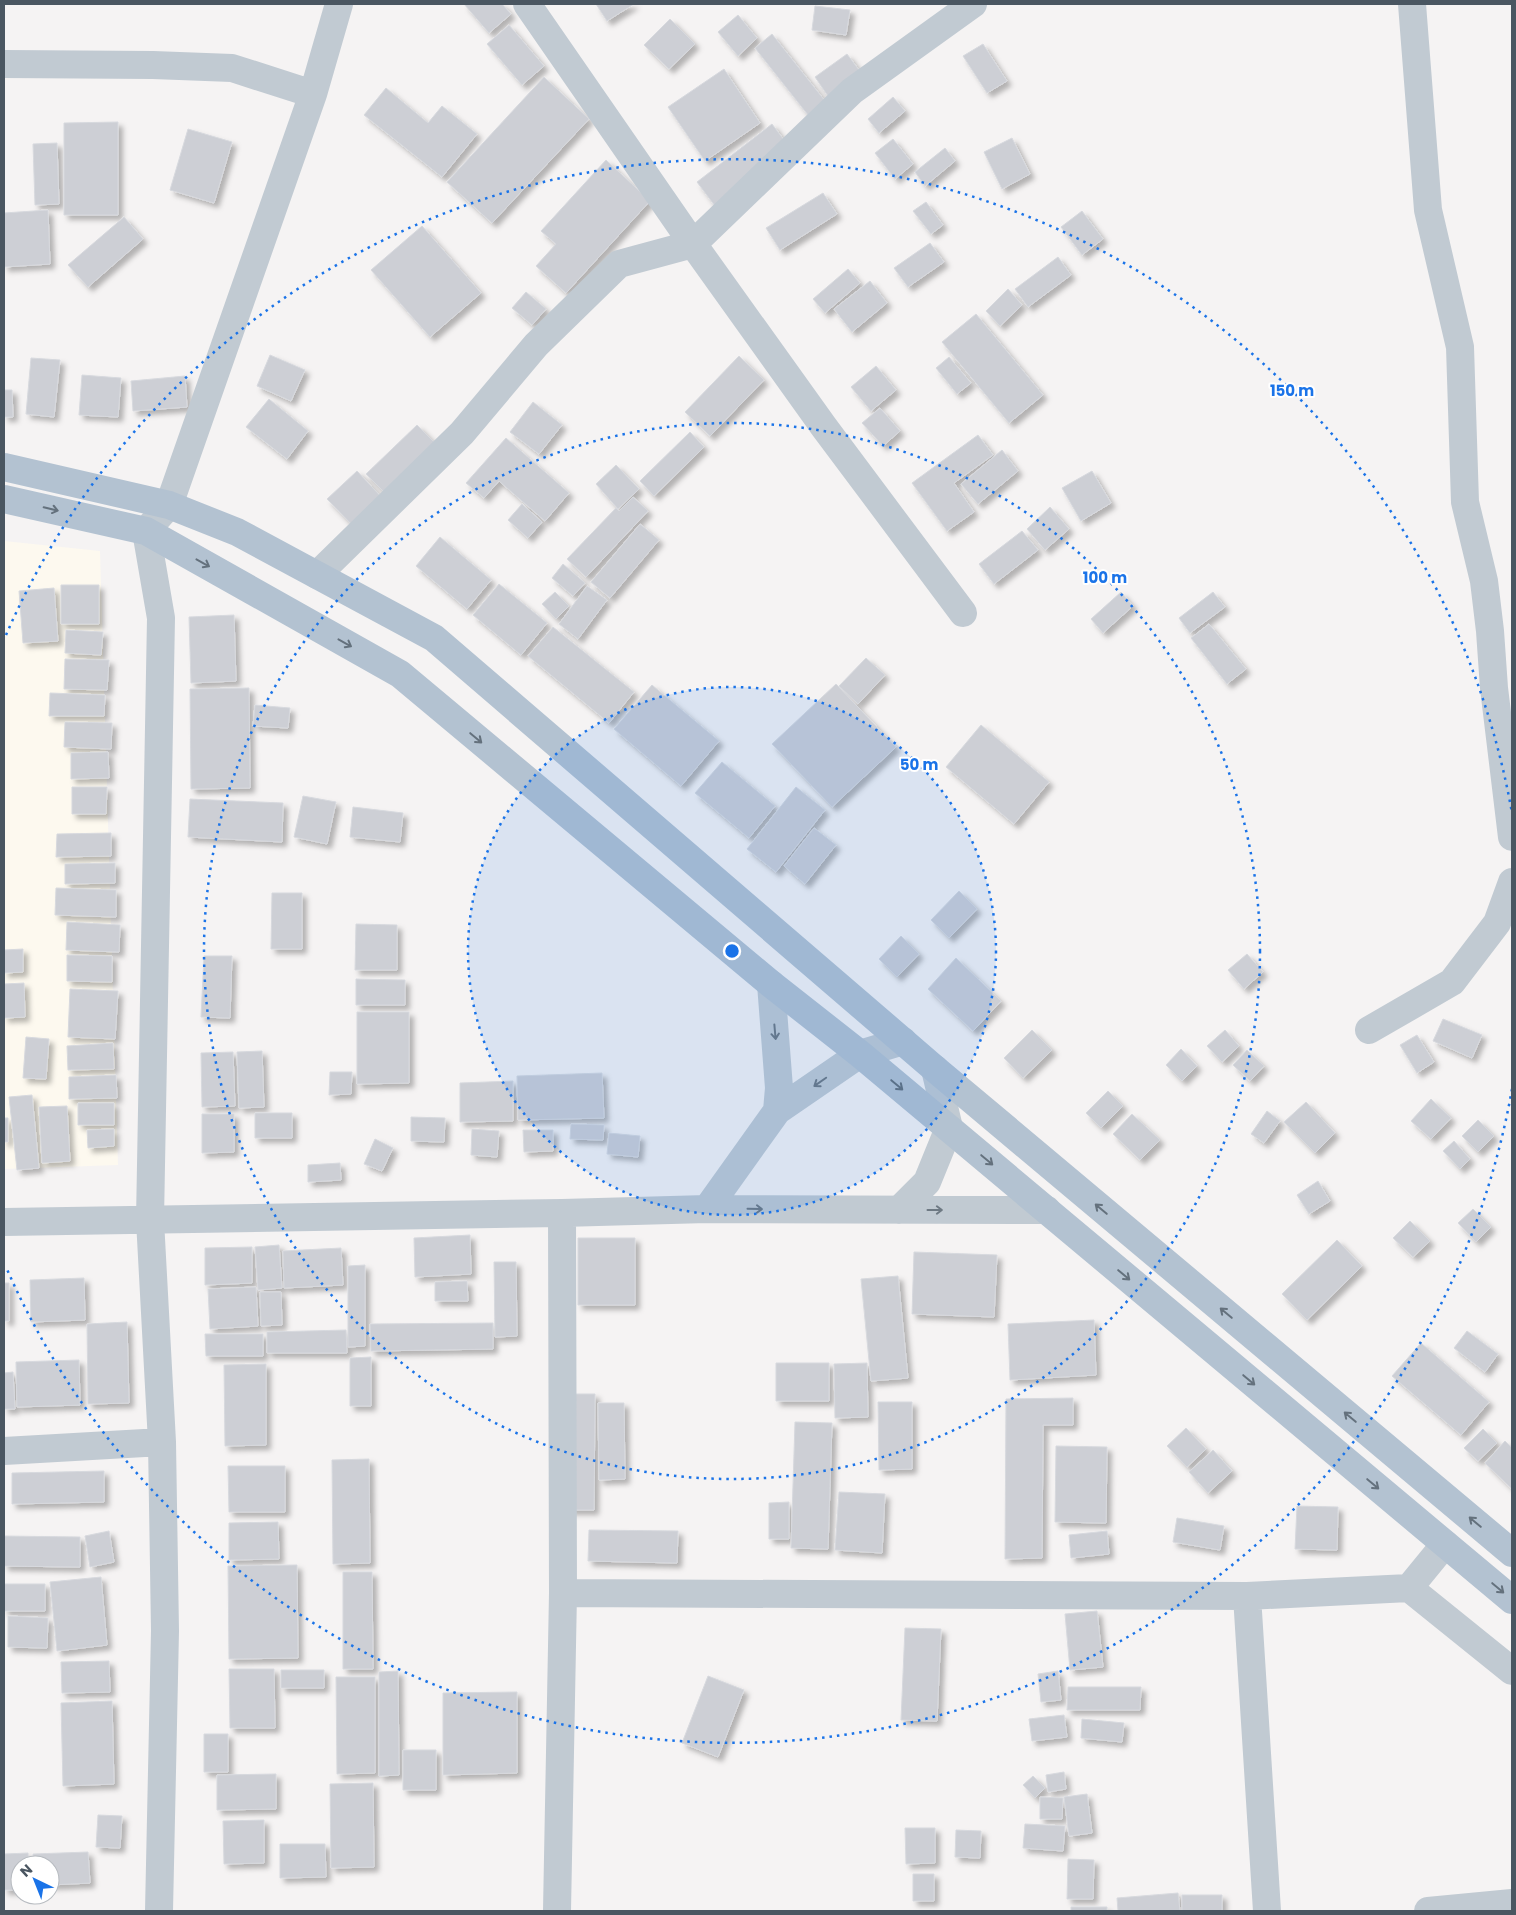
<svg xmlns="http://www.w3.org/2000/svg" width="1516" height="1915" font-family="Poppins,sans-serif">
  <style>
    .commercial { fill: #fdf9ef }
    .building { fill: #cdcfd5; stroke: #d7d9de; filter: url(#shadow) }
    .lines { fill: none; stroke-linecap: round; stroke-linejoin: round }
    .minor { stroke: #c1cad2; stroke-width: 28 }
    .primary { stroke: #b3c2d1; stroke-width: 28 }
    .oneway { stroke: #64717d }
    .oneway2 { stroke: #6e7983 }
    .ring { fill: none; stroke: #1a73e8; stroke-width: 2.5; stroke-dasharray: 2.5 5 }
    .centre { fill: #1a73e8; stroke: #fff; stroke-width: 2.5 }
    .ring-label { font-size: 15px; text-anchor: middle; font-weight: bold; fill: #1a73e8; stroke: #fff; stroke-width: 4; stroke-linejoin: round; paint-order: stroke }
  </style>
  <defs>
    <filter id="shadow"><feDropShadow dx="4.5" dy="4.5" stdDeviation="2.5" flood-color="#0004"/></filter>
  </defs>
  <rect width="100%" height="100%" fill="#f5f3f3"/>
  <path class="commercial" d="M4,541L100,551L118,1165L4,1169Z"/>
  <path class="building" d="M464,4H502L511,14L489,33Z
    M596,4H634L607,21Z
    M815,6L850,10L846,35L812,30Z
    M738,15L757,38L738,56L718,32Z
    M670,19L695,44L669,69L644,45Z
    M509,25L544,66L522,85L487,44Z
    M772,34L829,106L812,120L755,48Z
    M983,44L1007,81L987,93L963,56Z
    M847,54L865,78L832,102L815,77Z
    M724,69L760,123L705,161L668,107Z
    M544,77L589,119L492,223L447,182Z
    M386,88L428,123L442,106L477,134L442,177L364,115Z
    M893,97L905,111L879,133L868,119Z
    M118,122V215H64V123Z
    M772,124L790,148L715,206L697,182Z
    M188,129L232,142L214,203L170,190Z
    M1012,138L1030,174L1002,189L984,152Z
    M893,139L913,164L895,179L875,153Z
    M57,143L59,204L35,205L33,144Z
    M945,148L955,161L925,186L915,172Z
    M606,160L650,201L566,293L536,266L556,244L541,231Z
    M823,193L837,214L780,250L766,228Z
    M926,202L943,225L931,234L913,211Z
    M48,210L50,264L4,267V213Z
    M1082,211L1103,239L1082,255L1061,227Z
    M124,217L143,239L88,287L68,265Z
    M422,226L481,293L430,337L371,270Z
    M930,243L944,262L908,287L894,268Z
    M1058,257L1071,275L1028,307L1015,289Z
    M848,269L860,283L825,313L813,299Z
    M870,281L887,303L852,332L834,309Z
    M1008,289L1022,305L1000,326L986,311Z
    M526,292L546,309L532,325L512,308Z
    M976,314L1043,395L1009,423L942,342Z
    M270,355L305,370L291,401L257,386Z
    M739,356L764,380L710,436L685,412Z
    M949,357L971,383L957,394L936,368Z
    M31,358L60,360L54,417L26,414Z
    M876,366L896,390L871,411L851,387Z
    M82,375L121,378L118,417L79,415Z
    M185,376L187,407L133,411L131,381Z
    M4,390H12L13,417H4Z
    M269,399L308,431L287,459L246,427Z
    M533,402L562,425L539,454L510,432Z
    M880,408L900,431L883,446L862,423Z
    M417,425L441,449L390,498L366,474Z
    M690,432L704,447L654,496L640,481Z
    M978,435L993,455L954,483L974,512L947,531L912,483Z
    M506,438L569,493L545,521L499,481L484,498L466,483Z
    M1002,450L1018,471L978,504L961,484Z
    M616,465L639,489L618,509L596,484Z
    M357,471L386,502L357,530L327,499Z
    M1092,471L1111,503L1081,521L1062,488Z
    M633,497L648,511L586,577L567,559L616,508L619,511Z
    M522,504L542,522L528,538L508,520Z
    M1050,507L1069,529L1045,550L1027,529Z
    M640,524L659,540L610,598L591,582Z
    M1022,531L1038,550L994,584L979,564Z
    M440,537L491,580L467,609L416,566Z
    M563,564L585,583L573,596L552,578Z
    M499,584L547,623L521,655L473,615Z
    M61,585H99V624H61Z
    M587,586L607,600L578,639L559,624Z
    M54,588L58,641L23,643L19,591Z
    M555,592L569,606L556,619L542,604Z
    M1121,592L1133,606L1103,633L1091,619Z
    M1213,592L1225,607L1190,633L1179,618Z
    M234,615L236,681L191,683L189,617Z
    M1209,624L1246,669L1227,684L1191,638Z
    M553,627L634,692L609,723L528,656Z
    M66,630L103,632L101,655L65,653Z
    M866,658L885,675L858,704L839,686Z
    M65,659L109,660L107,690L64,689Z
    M836,684L896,747L832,807L772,744Z
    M652,685L719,741L681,786L614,729Z
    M249,688L250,788L191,789L190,689Z
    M50,693L105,695L104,716H49Z
    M255,705L290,708L288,728L253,726Z
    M65,722L112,723L111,749L64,747Z
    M981,725L1049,782L1014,824L946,767Z
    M108,752L109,778L71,779V753Z
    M722,762L775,806L749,838L695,793Z
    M72,787H107L106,814H72Z
    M796,787L825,810L776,872L747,849Z
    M303,796L336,802L327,844L294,837Z
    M190,799L283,803L282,842L188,837Z
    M353,807L403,813L400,842L350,837Z
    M814,828L836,845L805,884L784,866Z
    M111,833V856L56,857L57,834Z
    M115,863V883L65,884V864Z
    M56,888L116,890V917L55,915Z
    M959,891L977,909L949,938L931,920Z
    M272,893H302V949H271Z
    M67,922L120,925L119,952L66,950Z
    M356,924L397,925V970H355Z
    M901,936L919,954L897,977L879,959Z
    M23,949V972L4,973V950Z
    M1247,954L1263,972L1244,989L1228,970Z
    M67,955L112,956V982L67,981Z
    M204,956H232L230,1018L201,1017Z
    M956,958L1001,1001L973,1031L928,989Z
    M356,979L405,980V1005H356Z
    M24,983L25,1017L4,1018V984Z
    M70,989L118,991L115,1039L68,1037Z
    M357,1012H409V1083L357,1084Z
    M1443,1019L1482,1035L1472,1058L1433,1041Z
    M1032,1030L1052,1050L1023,1078L1004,1058Z
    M1225,1030L1239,1046L1222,1062L1207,1046Z
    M1417,1035L1434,1062L1417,1073L1400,1045Z
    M26,1037L49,1039L46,1079L23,1078Z
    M113,1043L114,1069L68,1070L67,1046Z
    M1181,1049L1197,1066L1182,1081L1166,1065Z
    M1247,1050L1264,1066L1250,1081L1233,1065Z
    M262,1051L264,1107L239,1108L237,1052Z
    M233,1052L235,1106L202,1107L201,1053Z
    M330,1072H352L351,1094L329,1095Z
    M602,1073L604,1118L518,1120L517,1076Z
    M116,1075L117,1098L69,1099V1077Z
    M513,1081V1121L460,1122V1083Z
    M1108,1091L1123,1106L1101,1128L1086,1113Z
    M32,1095L39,1168L17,1170L9,1097Z
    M1431,1099L1451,1118L1431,1139L1411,1121Z
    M1306,1102L1335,1133L1315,1153L1284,1122Z
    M78,1103H114V1125H78Z
    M67,1106L70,1161L42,1163L39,1107Z
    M1267,1111L1280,1121L1264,1143L1251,1134Z
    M255,1113H292V1138H255Z
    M202,1114H234V1152L202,1153Z
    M1132,1114L1160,1140L1140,1160L1113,1134Z
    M411,1117L445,1118L444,1142L411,1141Z
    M4,1118H8V1142H4Z
    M1478,1120L1494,1136L1478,1152L1462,1136Z
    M571,1124L604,1125L603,1140L570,1139Z
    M114,1129V1146L88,1148L87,1130Z
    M472,1129L499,1131L497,1157L471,1155Z
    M523,1130H553V1151L524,1152Z
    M609,1133L640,1136L638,1157L607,1154Z
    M375,1139L393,1148L382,1171L364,1164Z
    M1454,1141L1470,1159L1460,1169L1443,1151Z
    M340,1163L341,1180L308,1182V1165Z
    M1318,1181L1330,1201L1309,1214L1297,1195Z
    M1473,1209L1491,1227L1476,1242L1458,1223Z
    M1410,1221L1430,1241L1413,1257L1393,1238Z
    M470,1235L471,1274L415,1277L414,1238Z
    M578,1238H635V1305H578Z
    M1337,1240L1362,1266L1307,1320L1282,1294Z
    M279,1245L282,1288L258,1290L255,1247Z
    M252,1247V1283L205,1285V1248Z
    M341,1248L343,1285L284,1288L283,1251Z
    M914,1252L997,1255L994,1317L912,1314Z
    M494,1262H516L517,1336L495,1337Z
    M365,1265V1346L348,1347V1266Z
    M898,1276L908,1378L871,1381L861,1279Z
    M84,1278L85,1320L31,1322L30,1280Z
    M467,1281L468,1301H435V1282Z
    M4,1283H9V1321H4Z
    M256,1287L258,1326L210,1329L208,1289Z
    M260,1292H281L282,1325L261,1326Z
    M1094,1320L1096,1375L1010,1380L1008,1324Z
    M127,1322L129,1403L88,1404L87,1324Z
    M493,1323V1349L371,1351L370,1324Z
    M346,1330L347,1353H267V1332Z
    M1467,1331L1498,1354L1485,1372L1454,1348Z
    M205,1334H263V1356H206Z
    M1421,1343L1489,1402L1461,1435L1392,1376Z
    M371,1357V1406H350V1358Z
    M79,1360L80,1405L17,1407L16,1362Z
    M776,1363H829V1401H776Z
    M867,1363L868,1417L835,1418L834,1364Z
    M266,1364V1445L225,1446L224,1365Z
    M13,1372L15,1409H4V1373Z
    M569,1394H595L594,1510H568Z
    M1073,1398V1425H1043L1042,1558L1005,1559L1006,1399Z
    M878,1402H912V1469L879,1470Z
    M598,1403H624L625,1479L599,1480Z
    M795,1422L832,1423L828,1549L791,1548Z
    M1186,1428L1206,1449L1187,1467L1167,1446Z
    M1483,1429L1497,1443L1478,1461L1464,1448Z
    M1505,1441L1512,1448V1489L1485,1463Z
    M1056,1446L1107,1447L1106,1523L1055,1522Z
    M1213,1450L1232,1471L1208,1493L1189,1472Z
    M369,1459L370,1563L333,1564L332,1460Z
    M228,1466H285V1512H229Z
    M104,1471V1502L12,1504V1473Z
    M839,1492L885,1494L882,1553L835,1550Z
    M789,1502V1539H769V1503Z
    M1297,1506L1338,1507L1337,1550L1295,1549Z
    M1177,1518L1224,1526L1220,1550L1173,1542Z
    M278,1522L279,1559L229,1560V1523Z
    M589,1530L678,1531L677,1563L588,1561Z
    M109,1531L114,1562L90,1567L85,1536Z
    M1107,1531L1109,1554L1071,1558L1069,1535Z
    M4,1536L80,1537V1567L4,1566Z
    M297,1565L298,1658L229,1659L228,1566Z
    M343,1572H372L373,1669H343Z
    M101,1577L107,1645L57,1651L50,1582Z
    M4,1584H45V1611H4Z
    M1097,1611L1103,1667L1070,1670L1065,1614Z
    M8,1616L48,1618L47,1648L8,1647Z
    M905,1628L941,1629L937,1721L901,1720Z
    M109,1661L110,1692L62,1693L61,1662Z
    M229,1669H274L275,1728H230Z
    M281,1670H324V1688H281Z
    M398,1671L399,1775L379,1776V1672Z
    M1058,1671L1061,1700L1041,1702L1038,1674Z
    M708,1676L744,1690L718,1757L682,1743Z
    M336,1677H375V1773L337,1774Z
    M1068,1687H1141L1140,1710H1067Z
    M517,1692V1773L443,1775V1693Z
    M112,1701L114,1784L63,1786L61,1703Z
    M1064,1715L1067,1737L1032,1741L1029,1719Z
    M1082,1719L1124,1723L1122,1742L1081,1738Z
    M204,1734H228V1772H204Z
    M403,1750H436V1790H403Z
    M1064,1772L1066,1789L1048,1792L1046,1775Z
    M276,1774V1809L217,1810V1775Z
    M1033,1776L1045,1788L1035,1798L1023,1785Z
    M373,1783L374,1867L331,1868L330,1784Z
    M1087,1794L1092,1833L1069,1836L1064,1797Z
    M1040,1797L1063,1798L1062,1819H1040Z
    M98,1815L122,1816L120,1848L96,1847Z
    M264,1820V1863L224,1864L223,1821Z
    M1025,1824L1065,1826L1063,1851L1023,1848Z
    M905,1828H935V1863L906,1864Z
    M956,1830L981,1831L980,1858L955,1857Z
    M280,1844H325L326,1877L280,1878Z
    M88,1852L90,1883L50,1885V1865H33V1854Z
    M28,1853L29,1865H20V1890H4V1854Z
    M1068,1859L1094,1860L1093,1899H1067Z
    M913,1874H934V1901H913Z
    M1178,1893L1180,1911H1118L1117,1898Z
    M1182,1895H1222V1911H1182Z
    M1071,1907H1107V1911H1071Z"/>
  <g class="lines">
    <path class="minor" d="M527,4L693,244L824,427L963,613
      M1412,4L1428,210L1460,347L1465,502L1484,581L1490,631L1494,688L1512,837
      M4,64L153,65L232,68L313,94
      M317,575L462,433L536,345L619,264L693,244L852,91L973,4
      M771,984L779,1088L777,1111
      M1369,1030L1452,982L1497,923L1512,882
      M707,1209L777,1111L860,1054L903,1041
      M899,1210L927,1182L949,1128L935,1069
      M4,1222L562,1213L707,1209L1047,1210
      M4,1451L162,1442
      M1409,1588L1512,1671
      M563,1593L1247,1596L1409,1588L1445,1544
      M1247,1596L1267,1911
      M159,1911L165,1631L162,1442L150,1220L161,618L146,531L169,505L313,94L339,4
      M557,1911L563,1593L562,1213
      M1428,1911L1512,1903"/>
    <path class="primary" d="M4,467L169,505L237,532L434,638L935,1069L1512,1553
      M4,499L146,531L400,674L771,984L860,1054L1512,1600"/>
  </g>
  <defs><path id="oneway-shaft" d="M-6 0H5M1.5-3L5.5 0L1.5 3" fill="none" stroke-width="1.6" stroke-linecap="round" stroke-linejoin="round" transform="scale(1.25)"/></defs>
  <g class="oneway">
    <use href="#oneway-shaft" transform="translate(51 509) rotate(13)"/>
    <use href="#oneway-shaft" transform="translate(203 563) rotate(29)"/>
    <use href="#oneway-shaft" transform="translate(345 643) rotate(29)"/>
    <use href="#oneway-shaft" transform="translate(476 738) rotate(40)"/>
    <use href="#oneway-shaft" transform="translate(897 1085) rotate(40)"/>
    <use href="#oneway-shaft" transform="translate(987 1160) rotate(40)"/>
    <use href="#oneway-shaft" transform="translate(1101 1209) rotate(-140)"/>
    <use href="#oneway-shaft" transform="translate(1124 1275) rotate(40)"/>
    <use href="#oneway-shaft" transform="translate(1226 1313) rotate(-140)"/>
    <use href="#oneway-shaft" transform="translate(1249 1380) rotate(40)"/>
    <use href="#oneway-shaft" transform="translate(1350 1417) rotate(-140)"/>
    <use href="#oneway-shaft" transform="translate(1373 1484) rotate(40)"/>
    <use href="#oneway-shaft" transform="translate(1475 1522) rotate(-140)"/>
    <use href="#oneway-shaft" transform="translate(1498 1588) rotate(40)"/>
  </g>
  <g class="oneway2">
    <use href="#oneway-shaft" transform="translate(775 1032) rotate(85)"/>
    <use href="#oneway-shaft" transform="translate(820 1082) rotate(145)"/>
    <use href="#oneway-shaft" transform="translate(755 1209) rotate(1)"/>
    <use href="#oneway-shaft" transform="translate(935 1210)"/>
  </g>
  <circle cx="732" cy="951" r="264" fill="#1a73e8" fill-opacity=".12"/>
  <g class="ring">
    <circle cx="732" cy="951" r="264"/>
    <circle cx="732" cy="951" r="528"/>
    <path d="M1512 1089A792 792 0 0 1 6 1267M6 635A792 792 0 0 1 1512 813"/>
  </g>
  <circle cx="732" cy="951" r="8" class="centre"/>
  <g class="ring-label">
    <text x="1292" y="396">150 m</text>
    <text x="1105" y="583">100 m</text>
    <text x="919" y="770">50 m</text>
  </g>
  <rect width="1516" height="1915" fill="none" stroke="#4a5661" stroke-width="10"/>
  <g transform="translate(35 1880) rotate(317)"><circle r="24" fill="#ffffff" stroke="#b7bbc0"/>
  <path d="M0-4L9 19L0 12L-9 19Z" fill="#1a73e8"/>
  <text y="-8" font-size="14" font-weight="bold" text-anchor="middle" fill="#4a5661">N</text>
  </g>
</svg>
